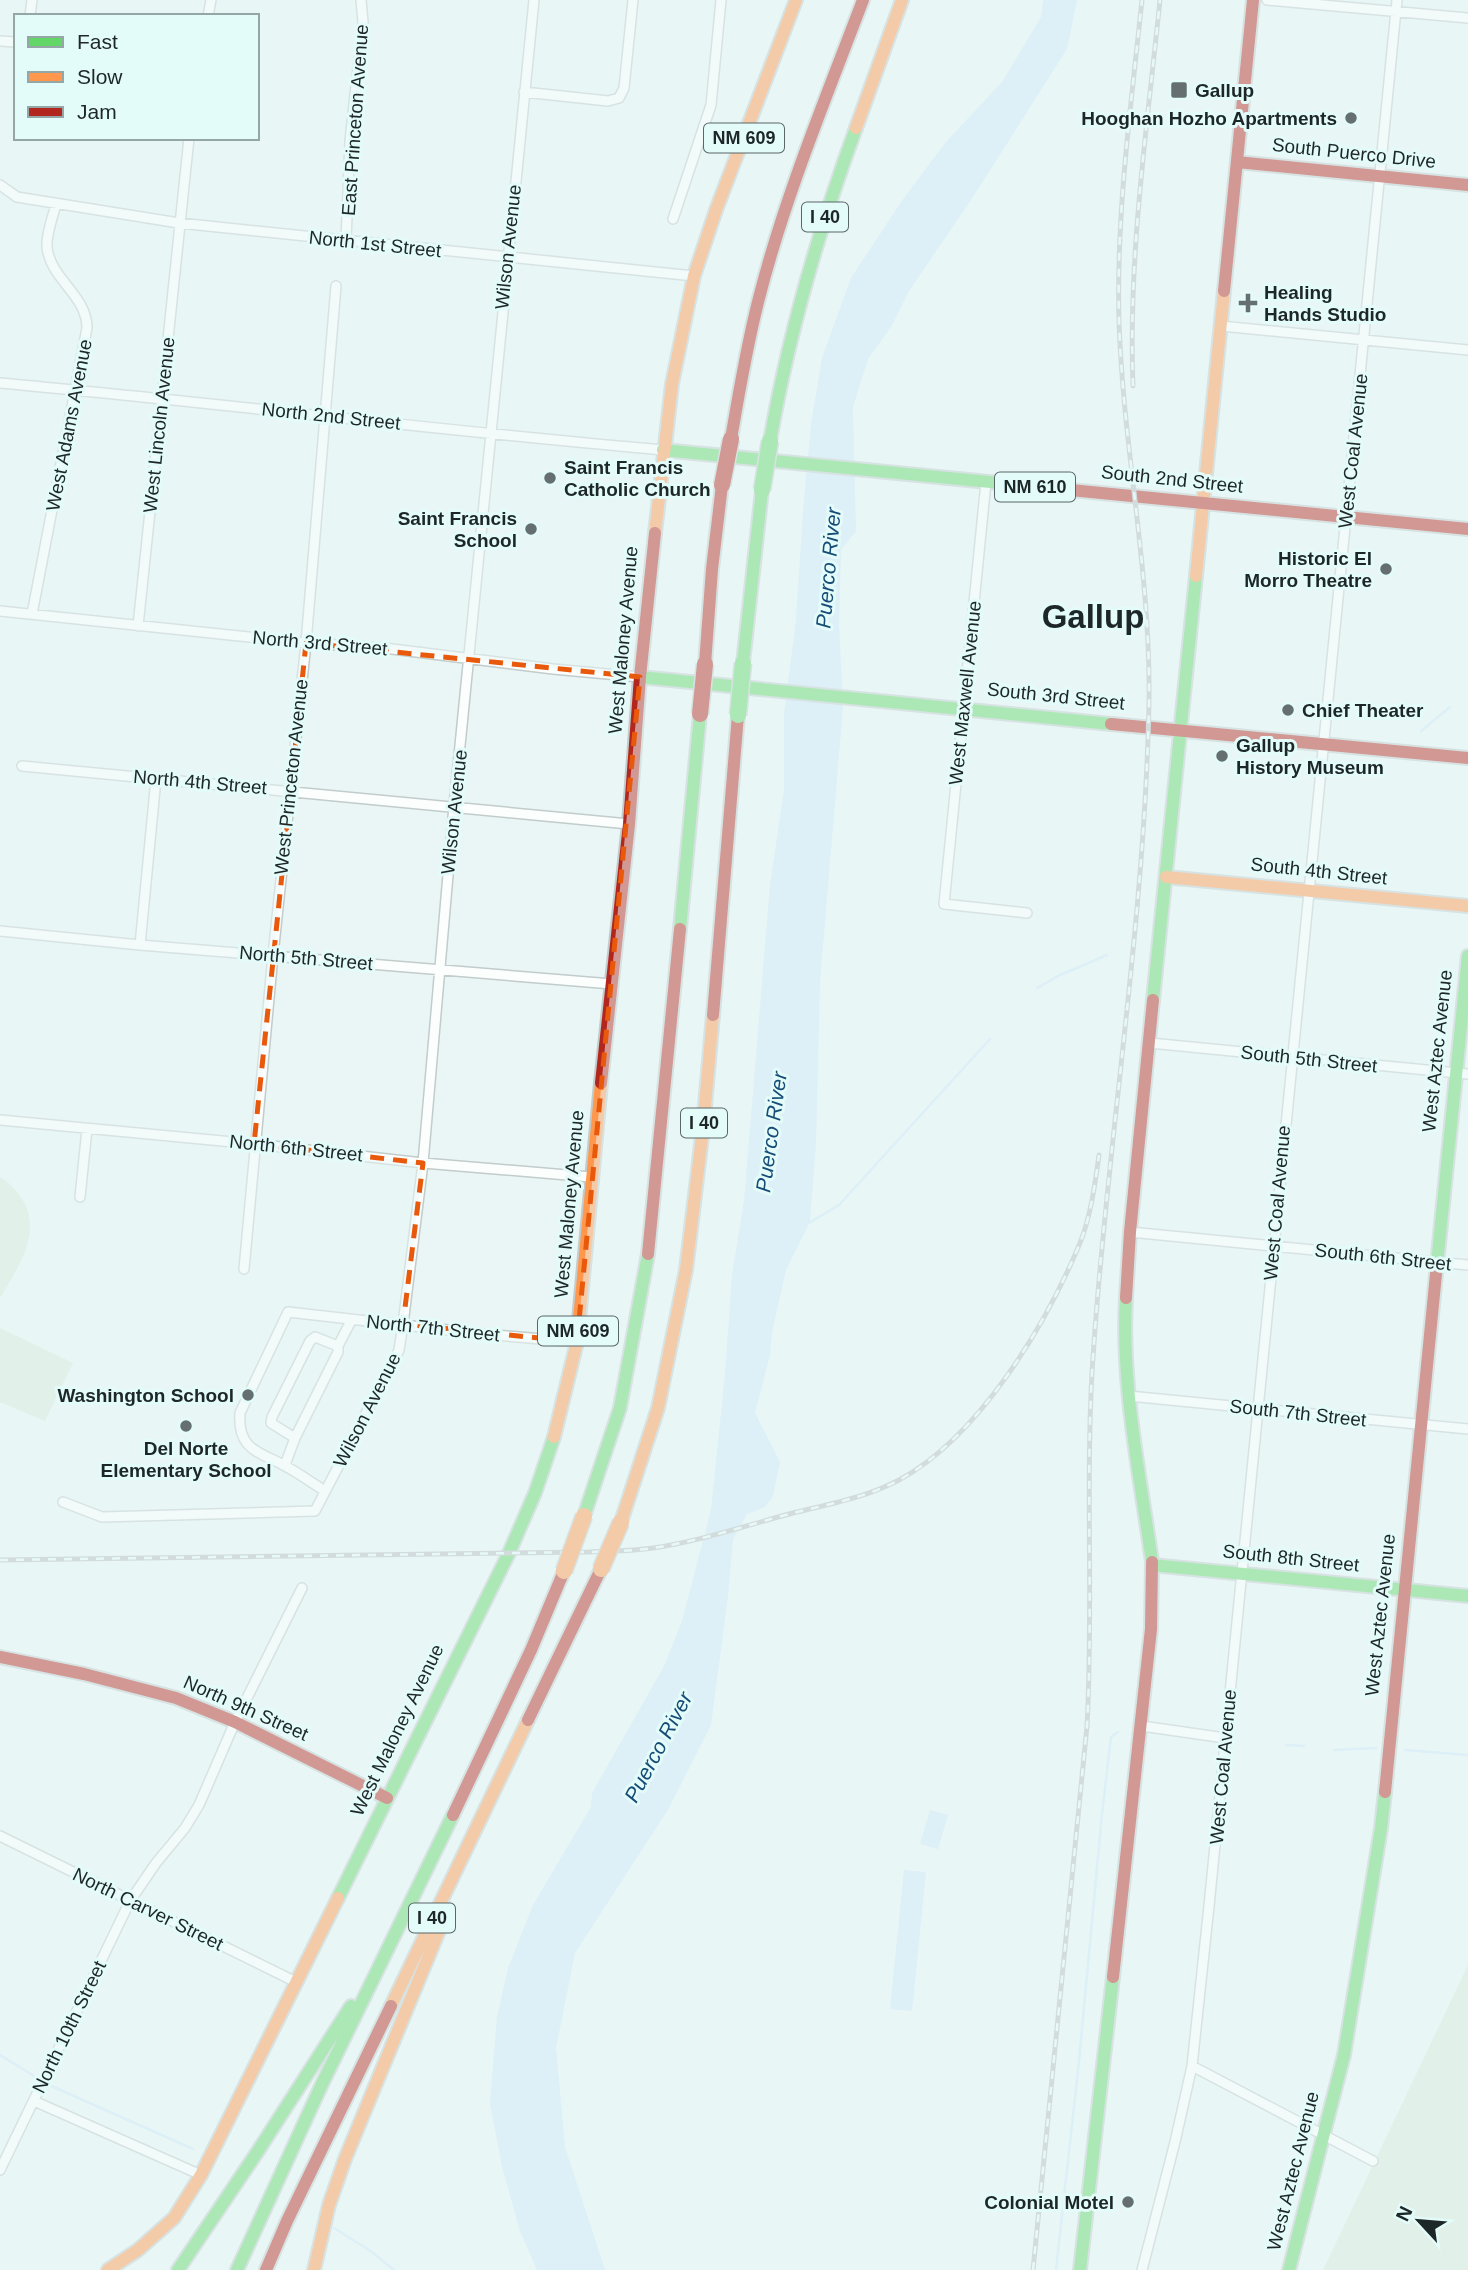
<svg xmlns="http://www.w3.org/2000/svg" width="1468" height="2270" font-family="Arial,sans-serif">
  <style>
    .green { fill: #d7e9d7 }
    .water { fill: #cee6f8 }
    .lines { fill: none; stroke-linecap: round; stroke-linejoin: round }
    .stream { stroke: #cee6f8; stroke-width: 2.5 }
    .street-casing { stroke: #c1cccb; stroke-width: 12 }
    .fast-casing { stroke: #c1cccb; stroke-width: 16 }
    .slow-casing { stroke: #c1cccb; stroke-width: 16 }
    .jam-casing { stroke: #c1cccb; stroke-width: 16 }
    .street { stroke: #fcfefe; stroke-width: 9 }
    .fast { stroke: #63d668; stroke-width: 12 }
    .slow { stroke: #ff974d; stroke-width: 12 }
    .jam { stroke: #b3261e; stroke-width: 12 }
    .rail-casing { stroke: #b9bdbd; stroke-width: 5 }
    .rail { stroke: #e3fcfa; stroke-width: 2.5; stroke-dasharray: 8; stroke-linecap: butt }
    .fast-bridge-casing { stroke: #c1cccb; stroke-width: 19; stroke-linecap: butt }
    .slow-bridge-casing { stroke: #c1cccb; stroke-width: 19; stroke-linecap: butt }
    .jam-bridge-casing { stroke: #c1cccb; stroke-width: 19; stroke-linecap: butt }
    .fast-bridge { stroke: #63d668; stroke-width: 16 }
    .slow-bridge { stroke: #ff974d; stroke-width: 16 }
    .jam-bridge { stroke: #b3261e; stroke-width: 16 }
    .marked { fill: none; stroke: #e8590c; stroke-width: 5; stroke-dasharray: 14 9; stroke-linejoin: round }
    .poi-dot { fill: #656f6f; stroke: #e3fcfa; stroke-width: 2.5 }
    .labels { text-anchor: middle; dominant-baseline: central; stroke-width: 6; stroke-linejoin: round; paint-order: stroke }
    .shield { fill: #e3fcfa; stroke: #596766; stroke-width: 2 }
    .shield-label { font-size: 18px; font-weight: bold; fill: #1e2727 }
    .poi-label { font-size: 19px; font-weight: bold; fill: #1e2727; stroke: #e3fcfa; text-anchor: start }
    .street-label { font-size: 19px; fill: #1e2727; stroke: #e3fcfa }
    .water-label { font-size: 21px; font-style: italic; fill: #164c76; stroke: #e3fcfa }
    .town-label { font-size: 33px; font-weight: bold; fill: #1e2727; stroke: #e3fcfa }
  </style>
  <rect width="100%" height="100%" fill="#e9f6f5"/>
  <path class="green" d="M0,1177C9,1182 14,1188 20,1196C45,1231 18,1267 0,1298Z
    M0,1328L73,1363L45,1421L0,1402Z
    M1468,1965V2270H1323Z"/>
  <path class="water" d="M1043,0H1077L1067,49L973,197L909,291L891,327L868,359L853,407L856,531L841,550L839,624L843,707L820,982L816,1143L810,1222L786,1270L772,1332L770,1355L755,1413L780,1462L773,1496L765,1507L747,1514L733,1539L728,1596L711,1725L669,1808L575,1953L556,2048L565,2147L605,2270H537L520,2231L502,2167L490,2103L497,2017L508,1968L533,1905L591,1807L592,1793L664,1666L682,1621L711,1510L725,1374L732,1275L744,1201L770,885L784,790V714L796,620L803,511L811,424L822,358L851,278L901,202L945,143L1002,82L1041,17Z
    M930,1810L948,1815L938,1849L920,1844Z
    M904,1870L926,1872L912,2011L890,2009Z"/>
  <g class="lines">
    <path class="stream" d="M1421,731L1450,707
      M1037,988L1060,975L1107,955
      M809,1223L839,1205L990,1039
      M1286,1745L1304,1746
      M1334,1750L1376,1748
      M1405,1750L1468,1755
      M0,2055L49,2085L193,2149
      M334,2228L372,2252L394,2270
      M1056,2270L1079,2061L1102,1814L1111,1737L1118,1732"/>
    <g class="street-casing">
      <path id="street" d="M1267,0L1468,18
        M30,16L32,0
        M208,16L211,0
        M0,41L16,42
        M524,92L608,101L619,98L624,88L633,0
        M0,185L17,197L179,223L694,276
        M673,219L711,105L721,0
        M346,241L350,141L363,22L361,0
        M1221,326L1468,350
        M0,383C221,403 441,431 663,450
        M986,482L944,904L1027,913
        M0,611L306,643L384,648L553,669L640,677
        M32,614L87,328C87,295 50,279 47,247C46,233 53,217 56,204
        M138,626L189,138
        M22,766L629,824
        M0,931L140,945L612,984
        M140,945L156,779
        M1150,1043L1468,1074
        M0,1120L254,1144L423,1163L591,1177
        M80,1197L87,1129
        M1130,1232L1468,1265
        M244,1269L273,955L306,643L336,286
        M1129,1396L1468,1429
        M295,1438L271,1423L272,1417L310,1341L315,1337L338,1346
        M285,1465L295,1438L338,1352V1346L352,1319
        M325,1491C312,1483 300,1474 287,1467C262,1452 237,1452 240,1413L288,1312L483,1334L577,1342
        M63,1502L102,1517L315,1511L399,1350L403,1324L423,1163L454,806L534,0
        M1142,1726L1225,1738
        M0,1836L296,1982
        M1192,2066L1373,2161
        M34,2101L201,2175
        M0,2170L130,1901L156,1863L185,1828L199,1805L235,1722L302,1588
        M1142,2270L1175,2142L1192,2066L1209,1906L1397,0"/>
    </g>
    <g class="fast-casing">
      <path id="fast" d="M770,441C789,331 818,232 856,128
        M663,450L1040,487
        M743,663L762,490
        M640,677L1111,724
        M680,929L700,714
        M1153,1000L1196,576
        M1436,1274L1468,956
        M1126,1298C1121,1386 1140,1475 1152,1562
        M584,1516L620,1408L648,1254
        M1152,1565L1468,1596
        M338,1898L509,1553L535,1493L554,1437
        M178,2270L258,2151L351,2006
        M237,2270L322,2084L453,1815
        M1080,2270L1113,1977
        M1289,2270L1344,2055L1381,1828L1385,1792"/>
    </g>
    <g class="slow-casing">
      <path id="slow" d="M856,128L902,0
        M655,533L672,384L694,276L716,210L796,0
        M1196,576L1224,291
        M1166,877L1468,906
        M554,1437L577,1342L601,1083
        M621,1522L658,1408L686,1270L703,1128L713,1015
        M391,2006L528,1720
        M108,2270L138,2250L174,2218L201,2175L338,1898
        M314,2270L329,2205L345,2159L448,1909"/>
    </g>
    <g class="jam-casing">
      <path id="jam" d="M1237,162L1468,185
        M1224,291L1253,0
        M731,439C739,392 747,344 759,298C785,196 826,98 863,0
        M1040,487L1468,529
        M705,664L712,569L722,485
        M1111,724L1468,758
        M713,1015L738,715
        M601,1083L629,824L640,677L655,533
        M648,1254L680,929
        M1126,1298L1130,1232L1153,1000
        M0,1657L84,1674L176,1698L235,1722L387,1798
        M528,1720L601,1569
        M1385,1792L1436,1274
        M453,1815L531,1650L564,1571
        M1113,1977L1151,1629L1152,1562
        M266,2270L287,2221L391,2006"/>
    </g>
    <use href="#street" class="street"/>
    <use href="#fast" class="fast"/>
    <use href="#slow" class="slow"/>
    <use href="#jam" class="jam"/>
    <g class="rail-casing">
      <path id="rail" d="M1133,386C1128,257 1147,128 1160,0
        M0,1560L590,1552C611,1551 633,1551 653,1548C701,1541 747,1525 793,1513C829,1504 865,1498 899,1480C979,1437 1046,1325 1080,1243C1091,1215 1095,1184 1099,1155
        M1033,2270L1087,1726C1094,1598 1084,1470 1094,1343C1109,1129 1145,917 1149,702C1151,574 1123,448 1119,321C1116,214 1131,106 1142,0"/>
    </g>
    <use href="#rail" class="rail"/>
    <g class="fast-bridge-casing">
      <path id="fast-bridge" d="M762,490L770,441
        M738,715L743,663"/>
    </g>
    <g class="slow-bridge-casing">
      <path id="slow-bridge" d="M601,1569L621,1522
        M564,1571L584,1516"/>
    </g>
    <g class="jam-bridge-casing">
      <path id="jam-bridge" d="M722,485L731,439
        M700,714L705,664"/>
    </g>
    <use href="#fast-bridge" class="fast-bridge"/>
    <use href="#slow-bridge" class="slow-bridge"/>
    <use href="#jam-bridge" class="jam-bridge"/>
  </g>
  <path d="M0 0H1468V2270H0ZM306,643L640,677L577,1342L403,1324L423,1163L254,1144Z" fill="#e9f6f5" fill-opacity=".55" fill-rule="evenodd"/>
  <path class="marked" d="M306,643L640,677L577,1342L403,1324L423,1163L254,1144Z"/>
  <g class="poi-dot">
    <rect x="1170" y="81" width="18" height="18" rx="3.5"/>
    <circle cx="1351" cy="118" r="7"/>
    <path d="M1244.5 292.5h7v7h7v7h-7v7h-7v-7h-7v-7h7z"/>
    <circle cx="550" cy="478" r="7"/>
    <circle cx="531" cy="529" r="7"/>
    <circle cx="1386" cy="569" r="7"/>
    <circle cx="1288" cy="710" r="7"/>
    <circle cx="1222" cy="756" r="7"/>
    <circle cx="248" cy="1395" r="7"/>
    <circle cx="186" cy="1426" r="7"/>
    <circle cx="1128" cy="2202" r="7"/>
  </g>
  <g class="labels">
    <g class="shield">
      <rect x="704" y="123.5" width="80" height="29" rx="5"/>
      <rect x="802" y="202.5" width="46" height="29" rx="5"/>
      <rect x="995" y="472.5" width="80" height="29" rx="5"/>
      <rect x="681" y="1108.5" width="46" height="29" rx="5"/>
      <rect x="538" y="1316.5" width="80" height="29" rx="5"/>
      <rect x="409" y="1903.5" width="46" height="29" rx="5"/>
    </g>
    <g class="shield-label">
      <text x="744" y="138">NM 609</text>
      <text x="825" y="217">I 40</text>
      <text x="1035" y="487">NM 610</text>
      <text x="704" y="1123">I 40</text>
      <text x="578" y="1331">NM 609</text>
      <text x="432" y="1918">I 40</text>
    </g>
    <g class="poi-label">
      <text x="1195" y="90">Gallup</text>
      <text x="1337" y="118" text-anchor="end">Hooghan Hozho Apartments</text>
      <text x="1264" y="292">Healing<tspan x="1264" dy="22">Hands Studio</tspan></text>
      <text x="564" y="467">Saint Francis<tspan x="564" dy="22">Catholic Church</tspan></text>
      <text x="517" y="518" text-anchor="end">Saint Francis<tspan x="517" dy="22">School</tspan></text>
      <text x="1372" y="558" text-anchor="end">Historic El<tspan x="1372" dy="22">Morro Theatre</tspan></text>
      <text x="1302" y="710">Chief Theater</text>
      <text x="1236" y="745">Gallup<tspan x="1236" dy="22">History Museum</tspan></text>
      <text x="234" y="1395" text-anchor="end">Washington School</text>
      <text x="186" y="1448" text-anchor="middle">Del Norte<tspan x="186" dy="22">Elementary School</tspan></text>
      <text x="1114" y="2202" text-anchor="end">Colonial Motel</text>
    </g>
    <g class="street-label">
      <text transform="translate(355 120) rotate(-86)">East Princeton Avenue</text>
      <text transform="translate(1354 153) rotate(6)">South Puerco Drive</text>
      <text transform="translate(375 244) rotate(6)">North 1st Street</text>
      <text transform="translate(508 247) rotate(-84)">Wilson Avenue</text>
      <text transform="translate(331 416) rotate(6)">North 2nd Street</text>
      <text transform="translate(69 425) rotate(-79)">West Adams Avenue</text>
      <text transform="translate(159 425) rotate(-84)">West Lincoln Avenue</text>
      <text transform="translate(1353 451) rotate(-84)">West Coal Avenue</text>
      <text transform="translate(1172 479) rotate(6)">South 2nd Street</text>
      <text transform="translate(623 640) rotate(-85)">West Maloney Avenue</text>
      <text transform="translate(320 643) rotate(5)">North 3rd Street</text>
      <text transform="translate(965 693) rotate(-84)">West Maxwell Avenue</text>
      <text transform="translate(1056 696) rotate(6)">South 3rd Street</text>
      <text transform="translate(291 777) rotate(-84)">West Princeton Avenue</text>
      <text transform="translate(200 782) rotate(5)">North 4th Street</text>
      <text transform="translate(454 812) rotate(-84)">Wilson Avenue</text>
      <text transform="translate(1319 871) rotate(6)">South 4th Street</text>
      <text transform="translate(306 958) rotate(5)">North 5th Street</text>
      <text transform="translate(1437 1051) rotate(-84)">West Aztec Avenue</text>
      <text transform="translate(1309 1059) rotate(6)">South 5th Street</text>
      <text transform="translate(296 1148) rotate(6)">North 6th Street</text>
      <text transform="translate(1277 1203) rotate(-85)">West Coal Avenue</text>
      <text transform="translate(569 1204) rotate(-85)">West Maloney Avenue</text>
      <text transform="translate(1383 1257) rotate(6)">South 6th Street</text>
      <text transform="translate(433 1328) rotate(6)">North 7th Street</text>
      <text transform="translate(367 1410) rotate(-63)">Wilson Avenue</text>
      <text transform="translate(1298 1413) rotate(6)">South 7th Street</text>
      <text transform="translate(1291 1558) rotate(6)">South 8th Street</text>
      <text transform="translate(1380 1615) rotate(-84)">West Aztec Avenue</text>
      <text transform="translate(246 1708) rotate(24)">North 9th Street</text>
      <text transform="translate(397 1730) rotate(-64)">West Maloney Avenue</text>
      <text transform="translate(1223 1767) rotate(-85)">West Coal Avenue</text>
      <text transform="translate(148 1909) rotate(26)">North Carver Street</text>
      <text transform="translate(69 2027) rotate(-64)">North 10th Street</text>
      <text transform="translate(1293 2171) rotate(-76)">West Aztec Avenue</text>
    </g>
    <g class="water-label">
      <text transform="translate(828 568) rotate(-85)">Puerco River</text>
      <text transform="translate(771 1132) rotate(-82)">Puerco River</text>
      <text transform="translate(658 1747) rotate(-62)">Puerco River</text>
    </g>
    <g class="town-label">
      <text x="1093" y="616">Gallup</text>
    </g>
  </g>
  <rect x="14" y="14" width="245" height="126" fill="#e3fcfa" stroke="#94a7a6" stroke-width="2"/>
  <rect x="28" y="37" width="35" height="10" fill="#63d668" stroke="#94a7a6" stroke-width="2"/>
  <text x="77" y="49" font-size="21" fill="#1e2727">Fast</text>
  <rect x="28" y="72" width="35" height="10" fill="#ff974d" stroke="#94a7a6" stroke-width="2"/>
  <text x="77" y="84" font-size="21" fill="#1e2727">Slow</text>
  <rect x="28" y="107" width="35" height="10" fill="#b3261e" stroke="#94a7a6" stroke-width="2"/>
  <text x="77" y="119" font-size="21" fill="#1e2727">Jam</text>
  <g transform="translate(1419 2221) rotate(296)" stroke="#e3fcfa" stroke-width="5" paint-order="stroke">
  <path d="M0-5L12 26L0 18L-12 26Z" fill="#1e2727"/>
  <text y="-10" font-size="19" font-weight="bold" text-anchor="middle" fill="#1e2727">N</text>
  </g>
</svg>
